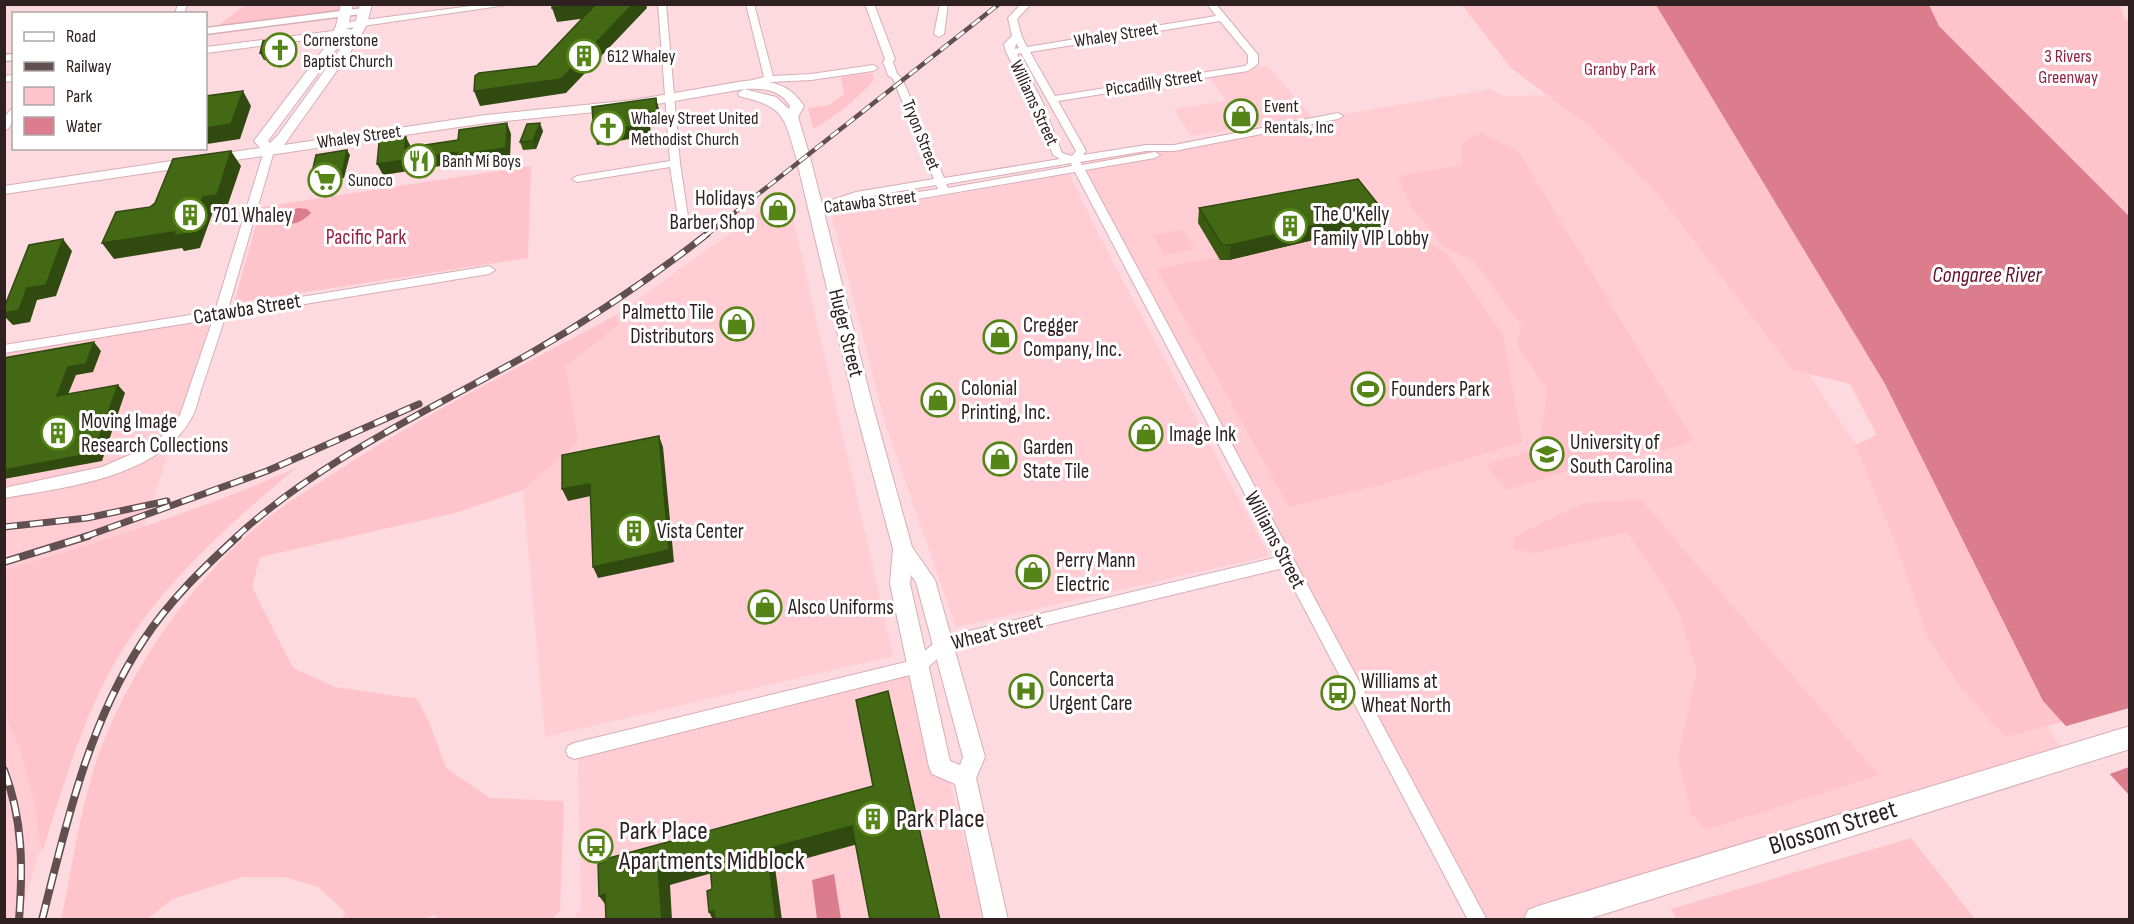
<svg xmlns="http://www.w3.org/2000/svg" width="2134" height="924" font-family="'Sofia Sans Condensed',sans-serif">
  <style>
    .built { fill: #ffcdd3 }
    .green { fill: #ffc3cc }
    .water { fill: #dc7d8d }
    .pier { fill: #fcdadf }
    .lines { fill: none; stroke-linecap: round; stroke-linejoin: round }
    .minor-casing { stroke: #d7aeb3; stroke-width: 2 }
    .tertiary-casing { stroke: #d7aeb3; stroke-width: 3 }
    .secondary-casing { stroke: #d7aeb3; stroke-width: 2 }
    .primary-casing { stroke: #d7aeb3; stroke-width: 2 }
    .minor { fill: #fff; fill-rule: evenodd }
    .tertiary { fill: #fff; fill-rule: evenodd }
    .secondary { fill: #fff; fill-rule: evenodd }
    .primary { fill: #fff; fill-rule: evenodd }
    .rail-far2-casing { stroke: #624f51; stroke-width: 4.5 }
    .rail-far1-casing { stroke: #624f51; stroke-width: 7 }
    .rail-casing { stroke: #624f51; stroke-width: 8 }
    .rail-far2 { stroke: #fff; stroke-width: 3; stroke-dasharray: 10; stroke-linecap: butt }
    .rail-far1 { stroke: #fff; stroke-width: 4.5; stroke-dasharray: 13; stroke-linecap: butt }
    .rail { stroke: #fff; stroke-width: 5; stroke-dasharray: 16; stroke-linecap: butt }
    .wall { fill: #3a5a12 }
    .shaded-wall { fill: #304a0f }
    .building { fill: #446915; stroke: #304a0f; stroke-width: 1.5 }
    .labels { text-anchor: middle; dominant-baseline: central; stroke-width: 6; stroke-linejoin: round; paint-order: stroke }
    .far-street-label { font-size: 18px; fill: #2f2022; stroke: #fff }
    .far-poi-label { font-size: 18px; fill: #2f2022; stroke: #fff; text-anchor: start }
    .far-park-label { font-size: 18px; fill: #922241; stroke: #fff }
    .poi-label { font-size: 21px; fill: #2f2022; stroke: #fff; text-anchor: start }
    .park-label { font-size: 21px; fill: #922241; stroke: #fff }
    .street-label { font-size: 21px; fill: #2f2022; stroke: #fff }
    .water-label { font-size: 22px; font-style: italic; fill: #66112a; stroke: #fff }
    .near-poi-label { font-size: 26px; fill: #2f2022; stroke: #fff; text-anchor: start }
    .near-street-label { font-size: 26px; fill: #2f2022; stroke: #fff }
  </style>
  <rect width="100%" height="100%" fill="#fcdadf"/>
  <path class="built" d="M1268,66L1312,117L1191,136L1174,109L1226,101L1209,77Z
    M1490,89L1503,96L1619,94L2061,747L1537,919H1482L1072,161Z
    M1069,174L1100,237L1269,556L956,627L885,423L832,216Z
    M787,192L893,656L545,737L523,490L578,442L566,366L618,325L616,315Z
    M213,313L18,920L4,919V347Z
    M922,672L984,919L573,920L581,908L578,758Z"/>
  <path class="green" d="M245,5H341L337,12L216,27Z
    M1462,5H1656L1885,384L2043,701L2062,722L2005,737L1959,685L1927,635L1893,535L1855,445L1877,435L1850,384L1793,370L1655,190L1592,128L1511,68Z
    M1929,5H2120L2124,18L2130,22L2129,216L1939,26Z
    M873,73V81C856,100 835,117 813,129L808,108L829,105L844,94L841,77Z
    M1481,133L1518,151L1693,440L1668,449L1596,462L1506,490L1486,465L1536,449L1543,424L1547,389L1517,344L1522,326L1474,261L1445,247L1411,207L1398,176L1462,165V144Z
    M531,166L528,258L234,303L261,207Z
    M1183,230L1195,249L1164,255L1153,235Z
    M1380,230L1417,238L1446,253L1503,335L1522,442L1380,485L1289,507L1157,269L1343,233Z
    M616,315L618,325L566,366L578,442L523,490L455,513L260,557L252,587L293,668L335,687L417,699L429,722L446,768L490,798L564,801L560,910L552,919L436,920V915L418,920L343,919L345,912L318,887L285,877H242L173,899L147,919L61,920C74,859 82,792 106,735C140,656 189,587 253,530C277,509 305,492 331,475C422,415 520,367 616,315Z
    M296,468C233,520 160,586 118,657C82,718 63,787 42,853L34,801L20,748L5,716V570C104,541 201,510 296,468Z
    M1641,500L1878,775L1705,830L1691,813L1678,758L1697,672L1680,614L1658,577L1627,532L1534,553L1513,549L1515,536L1584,503Z
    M1911,838L1975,919L1677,920L1671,909Z"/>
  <path class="water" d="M1656,5H1929L1939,26L2129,216V795L2043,701L1885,384Z
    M298,208L307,209L311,213C302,222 295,225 282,224L279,218L286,212Z
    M834,874L841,919H817L812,880Z"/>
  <path class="pier" d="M2129,708V767L2107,775L2063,727Z"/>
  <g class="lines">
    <g class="minor-casing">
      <path id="minor" d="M178,4H187L184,14H175Z
        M486,4H514L342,29L338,26L342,23Z
        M658,4H666L680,163L688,217L683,220L678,217L670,167L577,182L572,179L577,176L670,161Z
        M746,4H754L773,76L811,74L873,65L878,68L873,71L811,80L769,82L741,87V83L764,77Z
        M865,4H874L895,59L893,62L897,74L902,78L944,178L1060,159L1053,155L1032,101L1006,52L1004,44L1012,36L1008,18L1021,4H1031L1017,19L1022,37L1027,47L1216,16L1207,4H1216L1258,55V64L1248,71L1058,101L1086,151L1083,155L1146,145H1174L1338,113L1343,116L1338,119L1174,151H1146L1080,162L1082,165L1155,152L1160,155L1155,158L1085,170L1487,920H1468L1283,568L948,649L924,671L918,673L574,759L568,756L566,751L568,746L574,743L914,660L939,639L944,637L1278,557L1075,172L859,209L834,211L829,208L811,211V207L856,192L934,179L893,79L888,75L883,62L885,59ZM1220,21L1248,55V63L1245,66L1055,96L1030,52ZM1016,43L1019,48L1015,49ZM1021,53L1076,151L1072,156L1062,153L1042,101L1017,54ZM1071,163L1072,166L948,188L946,184ZM936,185L938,189L839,204L858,198Z
        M940,4H948L944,34L939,37L934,34Z
        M349,29L352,30V34L206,53V47Z
        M14,75V81L4,82V76Z
        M14,108V120L8,129L4,130V118L11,109Z
        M269,148L274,151L228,309L489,266L495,270L489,274L225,317C218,340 210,363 202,387C199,396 197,408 192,417C161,477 64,488 4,498V488L102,467L148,447L167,432L180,415L213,319L4,353V345L215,311L264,151Z"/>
    </g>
    <g class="tertiary-casing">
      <path id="tertiary" d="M364,8L369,11L368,13L206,34V28Z
        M14,54V60L4,61V55Z"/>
    </g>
    <g class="secondary-casing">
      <path id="secondary" d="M341,4H353L348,26L340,44L268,141L270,143L278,135L346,41L355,24L360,4H372L367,24L358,41L284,145L486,115L634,100L744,81C770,80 789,83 804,106L798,117L810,157L872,403L912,547L935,580L985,757L976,778L1008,920H984L955,784L932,774L929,767L890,584L893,549L854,403L796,157C784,115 784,107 739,96L738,93L744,89L776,97L789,109L790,106C780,89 763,88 744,89L634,108L486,123L4,194V186L260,148L254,141L328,43L336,26ZM911,575L916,582L963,757L960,765L950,761L910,584Z"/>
    </g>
    <g class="primary-casing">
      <path id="primary" d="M2130,726V749L1585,920H1524L1528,910L1538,906Z"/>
    </g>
    <use href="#minor" class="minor"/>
    <use href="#tertiary" class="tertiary"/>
    <use href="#secondary" class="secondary"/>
    <use href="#primary" class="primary"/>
    <g class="rail-far2-casing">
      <path id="rail-far2" d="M705,236L999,4"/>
    </g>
    <g class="rail-far1-casing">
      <path id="rail-far1" d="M4,527L87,518L167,501
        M84,537L267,471L419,404
        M236,537C321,459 430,410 529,354C592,318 650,279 707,234"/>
    </g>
    <g class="rail-casing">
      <path id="rail" d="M4,562L88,536
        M4,770C23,819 23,868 19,920
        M42,920C66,825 88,724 143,641C169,601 203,568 238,536"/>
    </g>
    <use href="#rail-far2" class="rail-far2"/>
    <use href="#rail-far1" class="rail-far1"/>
    <use href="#rail" class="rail"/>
  </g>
  <path class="wall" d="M543,131L536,149L523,150L520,142Z
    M1199,208L1385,213L1381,228L1343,233L1229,260H1220L1198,223Z"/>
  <path class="shaded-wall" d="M577,4H600L603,16L557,22L552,8Z
    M633,4H646L647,8L566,93L480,106L474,91L561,79Z
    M285,37L289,44L286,56L264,60L260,53Z
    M243,91L251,106L240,139L207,144L206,142V128Z
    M656,98L659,109L660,123L650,124L651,135L597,145L594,133L647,113Z
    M507,123L511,134L510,159L462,166L460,163L383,175L377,164L405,148L406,137L412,149L457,152Z
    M540,123L543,131L536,149L533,141Z
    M347,150L350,155L344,178L335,180L334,182L313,186L310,181L332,175Z
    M231,151L241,166L226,210L213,212L200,248L184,251L182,248L114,259L102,243L175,232L203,197Z
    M1346,218L1343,233L1229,260L1231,245Z
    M63,239L72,251L56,296L37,300L30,322L13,325L4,316V313L27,288Z
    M94,342L101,351L93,372L76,375L64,404L57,396L68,367Z
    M118,385L125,393L102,461L4,479V470Z
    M659,436L663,447L674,562L598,578L593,567Z
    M590,484L595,495L568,501L562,489Z
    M852,826L858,844L775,867L782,920H776L767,849Z
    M709,853L719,871L670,885L672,920H662L658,867Z
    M605,894L612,913L599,896Z
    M714,911L720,920H713L709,912Z"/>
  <path class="building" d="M552,4H577L552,8Z
    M596,4H633L561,79L474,91L475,76L479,73L537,66Z
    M285,37L282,49L260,53L263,41Z
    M243,91L231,124L206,128V96Z
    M656,98L657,112L647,113V124L594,133L592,107Z
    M507,123L506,148L457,155V152L377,164L379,143L381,141L406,137L405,148L458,140L459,130Z
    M540,123L533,141L520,142L527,124Z
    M347,150L342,174L332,175V177L310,181L316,155Z
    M231,151L217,195L203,197L190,233L174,236L175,232L102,243L116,212L150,207L155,203L173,159Z
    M1358,179L1385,213L1346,218L1231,245H1222L1199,208Z
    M63,239L46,285L27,288L19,310L4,313V308L29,245Z
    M94,342L86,364L68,367L57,396L118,385L94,453L4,470V358Z
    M659,436L669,550L593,567L590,484L562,489V455Z
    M888,691L940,920H870L852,826L767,849L776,920H715L714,911L709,912L707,891L712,889L709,853L658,867L662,920H606L605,894L599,896L598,864L605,862V859L873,786L856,700Z"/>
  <defs>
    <g id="church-ring" transform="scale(1.725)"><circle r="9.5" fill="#fff" stroke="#558517" stroke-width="1.5"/><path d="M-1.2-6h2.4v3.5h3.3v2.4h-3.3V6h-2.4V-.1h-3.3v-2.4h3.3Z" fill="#558517"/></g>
    <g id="building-ring" transform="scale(1.725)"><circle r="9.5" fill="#fff" stroke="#558517" stroke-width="1.5"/><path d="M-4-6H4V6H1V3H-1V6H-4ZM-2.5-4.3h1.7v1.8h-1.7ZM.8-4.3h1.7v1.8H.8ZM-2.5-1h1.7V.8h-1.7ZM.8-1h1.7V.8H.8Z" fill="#558517"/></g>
    <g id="shop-ring" transform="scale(1.725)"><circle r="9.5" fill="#fff" stroke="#558517" stroke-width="1.5"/><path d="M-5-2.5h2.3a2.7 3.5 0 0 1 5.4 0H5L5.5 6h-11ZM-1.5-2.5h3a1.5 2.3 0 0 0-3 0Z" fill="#558517"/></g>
    <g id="restaurant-ring" transform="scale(1.725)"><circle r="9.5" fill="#fff" stroke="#558517" stroke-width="1.5"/><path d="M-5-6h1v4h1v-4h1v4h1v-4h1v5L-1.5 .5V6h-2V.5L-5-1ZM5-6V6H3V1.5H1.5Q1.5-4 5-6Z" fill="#558517"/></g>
    <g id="supermarket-ring" transform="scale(1.725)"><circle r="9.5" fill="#fff" stroke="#558517" stroke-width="1.5"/><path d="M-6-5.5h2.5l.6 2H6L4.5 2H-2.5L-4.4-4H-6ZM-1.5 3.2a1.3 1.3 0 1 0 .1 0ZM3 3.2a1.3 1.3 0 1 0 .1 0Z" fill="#558517"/></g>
    <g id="stadium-ring" transform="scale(1.725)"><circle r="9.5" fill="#fff" stroke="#558517" stroke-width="1.5"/><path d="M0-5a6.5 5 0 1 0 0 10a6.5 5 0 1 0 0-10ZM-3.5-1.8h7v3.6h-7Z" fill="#558517"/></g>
    <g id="university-ring" transform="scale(1.725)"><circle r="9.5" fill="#fff" stroke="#558517" stroke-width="1.5"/><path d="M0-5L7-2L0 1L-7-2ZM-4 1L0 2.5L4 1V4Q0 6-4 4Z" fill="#558517"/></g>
    <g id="hospital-ring" transform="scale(1.725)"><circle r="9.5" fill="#fff" stroke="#558517" stroke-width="1.5"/><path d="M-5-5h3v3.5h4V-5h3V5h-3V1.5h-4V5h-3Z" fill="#558517"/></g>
    <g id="bus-ring" transform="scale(1.725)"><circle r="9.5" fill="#fff" stroke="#558517" stroke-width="1.5"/><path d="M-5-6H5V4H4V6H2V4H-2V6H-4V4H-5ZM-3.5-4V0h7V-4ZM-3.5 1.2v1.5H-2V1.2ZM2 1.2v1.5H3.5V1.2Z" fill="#558517"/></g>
  </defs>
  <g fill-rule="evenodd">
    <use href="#church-ring" x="280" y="50"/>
    <use href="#building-ring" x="584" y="56"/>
    <use href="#shop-ring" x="1241" y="116"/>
    <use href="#church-ring" x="608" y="128"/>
    <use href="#restaurant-ring" x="419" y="161"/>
    <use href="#supermarket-ring" x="325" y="180"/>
    <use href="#shop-ring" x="778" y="210"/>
    <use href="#building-ring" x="190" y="215"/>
    <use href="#building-ring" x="1290" y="226"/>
    <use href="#shop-ring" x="737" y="324"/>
    <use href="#shop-ring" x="1000" y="337"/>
    <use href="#stadium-ring" x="1368" y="389"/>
    <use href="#shop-ring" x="938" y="400"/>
    <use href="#building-ring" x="58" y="433"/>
    <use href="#shop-ring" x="1146" y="434"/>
    <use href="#university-ring" x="1547" y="454"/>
    <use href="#shop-ring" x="1000" y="459"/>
    <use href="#building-ring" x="634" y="531"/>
    <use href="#shop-ring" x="1033" y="572"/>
    <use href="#shop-ring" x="765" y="607"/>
    <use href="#hospital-ring" x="1026" y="691"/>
    <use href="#bus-ring" x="1338" y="693"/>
    <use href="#building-ring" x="873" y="819"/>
    <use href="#bus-ring" x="596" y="846"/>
  </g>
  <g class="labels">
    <g class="far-street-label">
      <text transform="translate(1116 35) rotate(-9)">Whaley Street</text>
      <text transform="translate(1154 83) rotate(-9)">Piccadilly Street</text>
      <text transform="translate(1034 103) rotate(65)">Williams Street</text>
      <text transform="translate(921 135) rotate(68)">Tryon Street</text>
      <text transform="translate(359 137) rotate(-8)">Whaley Street</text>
      <text transform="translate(870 202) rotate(-7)">Catawba Street</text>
    </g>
    <g class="far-poi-label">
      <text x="303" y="40">Cornerstone<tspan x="303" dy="21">Baptist Church</tspan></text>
      <text x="607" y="56">612 Whaley</text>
      <text x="1264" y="106">Event<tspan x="1264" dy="21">Rentals, Inc</tspan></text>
      <text x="631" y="118">Whaley Street United<tspan x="631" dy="21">Methodist Church</tspan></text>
      <text x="442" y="161">Banh Mi Boys</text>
      <text x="348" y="180">Sunoco</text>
    </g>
    <g class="far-park-label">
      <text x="2068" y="56">3 Rivers<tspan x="2068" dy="21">Greenway</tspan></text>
      <text x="1620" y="69">Granby Park</text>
    </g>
    <g class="poi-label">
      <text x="755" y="198" text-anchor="end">Holidays<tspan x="755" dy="24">Barber Shop</tspan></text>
      <text x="1313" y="214">The O'Kelly<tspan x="1313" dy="24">Family VIP Lobby</tspan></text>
      <text x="213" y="215">701 Whaley</text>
      <text x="714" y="312" text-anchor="end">Palmetto Tile<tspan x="714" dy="24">Distributors</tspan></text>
      <text x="1023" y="325">Cregger<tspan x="1023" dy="24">Company, Inc.</tspan></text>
      <text x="961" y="388">Colonial<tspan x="961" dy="24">Printing, Inc.</tspan></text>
      <text x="1391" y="389">Founders Park</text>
      <text x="81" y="421">Moving Image<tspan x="81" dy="24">Research Collections</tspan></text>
      <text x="1169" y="434">Image Ink</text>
      <text x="1570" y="442">University of<tspan x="1570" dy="24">South Carolina</tspan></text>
      <text x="1023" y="447">Garden<tspan x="1023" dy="24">State Tile</tspan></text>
      <text x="657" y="531">Vista Center</text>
      <text x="1056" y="560">Perry Mann<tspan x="1056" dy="24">Electric</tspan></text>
      <text x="788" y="607">Alsco Uniforms</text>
      <text x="1049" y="679">Concerta<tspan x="1049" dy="24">Urgent Care</tspan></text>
      <text x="1361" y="681">Williams at<tspan x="1361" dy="24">Wheat North</tspan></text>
    </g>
    <g class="park-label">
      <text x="366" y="237">Pacific Park</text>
    </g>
    <g class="street-label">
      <text transform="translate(247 309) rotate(-9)">Catawba Street</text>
      <text transform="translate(846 333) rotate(76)">Huger Street</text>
      <text transform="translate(1275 540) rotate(62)">Williams Street</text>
      <text transform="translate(997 632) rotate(-14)">Wheat Street</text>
    </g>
    <g class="water-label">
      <text x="1987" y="275">Congaree River</text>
    </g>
    <g class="near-poi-label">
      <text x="896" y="819">Park Place</text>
      <text x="619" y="831">Park Place<tspan x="619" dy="30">Apartments Midblock</tspan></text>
    </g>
    <g class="near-street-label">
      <text transform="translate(1833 828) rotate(-17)">Blossom Street</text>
    </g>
  </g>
  <rect width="2134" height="924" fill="none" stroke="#2f2022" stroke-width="12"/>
  <rect x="12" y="12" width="195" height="138" fill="#ffffff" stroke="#aca6a7" stroke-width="1.5"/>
  <rect x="24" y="32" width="30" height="9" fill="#ffffff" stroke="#aca6a7" stroke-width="1.5"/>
  <text x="66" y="42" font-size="18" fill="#2f2022">Road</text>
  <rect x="24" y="62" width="30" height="9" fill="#624f51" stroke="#aca6a7" stroke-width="1.5"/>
  <text x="66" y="72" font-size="18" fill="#2f2022">Railway</text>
  <rect x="24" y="87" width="30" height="18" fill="#ffc3cc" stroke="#aca6a7" stroke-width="1.5"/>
  <text x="66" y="102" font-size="18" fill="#2f2022">Park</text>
  <rect x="24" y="117" width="30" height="18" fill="#dc7d8d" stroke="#aca6a7" stroke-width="1.5"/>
  <text x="66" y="132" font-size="18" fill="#2f2022">Water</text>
</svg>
